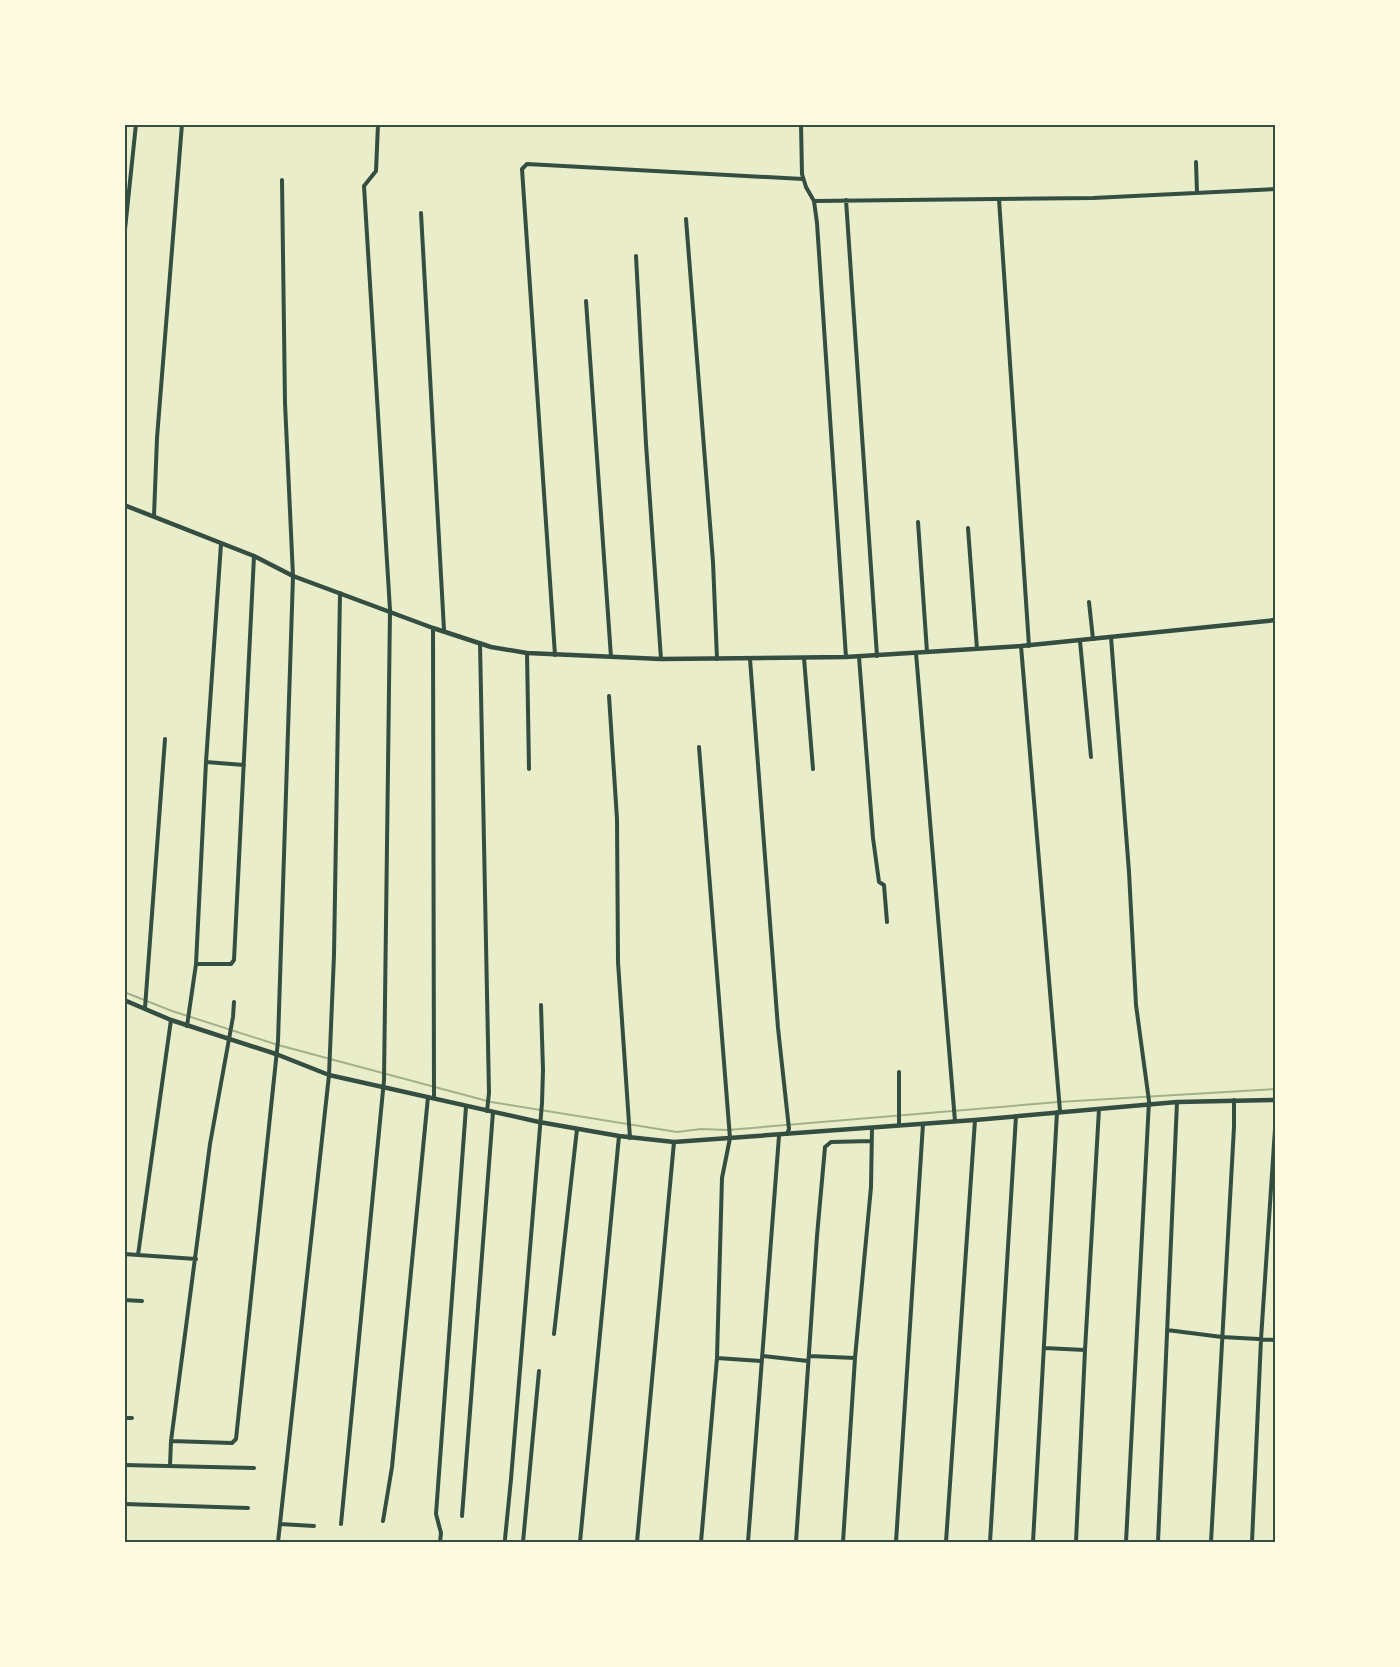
<svg xmlns="http://www.w3.org/2000/svg" width="1400" height="1667" font-family="Signika,sans-serif">
  <style>
    .lines { fill: none; stroke-linecap: round; stroke-linejoin: round }
    .stream { stroke: #a3b18a; stroke-width: 2 }
    .minor { stroke: #344e41; stroke-width: 4 }
    .tertiary { stroke: #344e41; stroke-width: 4.5 }
    .neatline { fill: none; stroke: #344e41; stroke-width: 2 }
  </style>
  <rect width="100%" height="100%" fill="#e9edc9"/>
  <g class="lines">
    <path class="stream" d="M124,992L172,1011L278,1045L491,1102L677,1132L701,1129L728,1130L1058,1102L1276,1089"/>
    <path class="minor" d="M801,124L802,174L806,187L814,201L817,223L846,657
      M1196,162L1197,193
      M999,199L1029,646
      M846,200L877,656
      M814,201L1093,198L1276,189
      M421,213L444,630
      M686,219L713,562L717,659
      M124,239L136,124
      M636,256L646,444L661,659
      M586,301L611,657
      M154,516L157,438L182,124
      M918,522L927,652
      M968,528L977,649
      M1089,602L1093,639
      M433,628L434,1098
      M1111,637L1129,872L1136,1005L1149,1101L1126,1542
      M1080,641L1091,757
      M480,643L489,1093L487,1111
      M1021,646L1060,1111
      M527,653L529,769
      M916,653L955,1121
      M555,655L522,169L527,164L803,179
      M859,657L873,838L879,882L884,885L887,922
      M804,658L813,769
      M750,659L778,1028L789,1129L787,1134
      M609,696L617,819L618,962L630,1138
      M699,747L730,1138L722,1178L717,1358L701,1542
      M206,762L244,765
      M124,958L125,954
      M197,964H231L234,960L254,556
      M234,1002L233,1017L210,1144L171,1441L232,1443L236,1439L278,1041L293,576L285,403L282,180
      M145,1008L165,739
      M187,1026L196,964L206,762L221,544
      M899,1072V1125
      M124,1254L196,1259
      M138,1255L171,1020
      M124,1300L142,1301
      M1167,1330L1222,1337L1276,1340
      M554,1334L577,1129
      M1044,1348L1085,1350L1076,1542
      M1085,1350L1099,1109
      M763,1356L808,1361
      M809,1356L855,1358
      M717,1358L761,1361
      M124,1418H132
      M124,1465L254,1468
      M170,1466L171,1441
      M124,1504L248,1508
      M462,1516L493,1112
      M383,1521L392,1467L428,1097
      M280,1524L314,1526
      M341,1524L384,1080L390,610L364,186L376,171L378,124
      M505,1539L511,1479L542,1103L543,1070L541,1005
      M278,1542L329,1075L334,955L340,593
      M440,1542L441,1533L436,1514L466,1107
      M523,1542L539,1371
      M580,1542L619,1136
      M637,1542L674,1142
      M748,1542L779,1136
      M796,1542L817,1236L825,1147L831,1142L871,1141
      M843,1542L855,1358L871,1187L872,1128
      M896,1542L923,1124
      M946,1542L975,1120
      M990,1542L1016,1116
      M1033,1542L1057,1112
      M1158,1542L1177,1102
      M1211,1542L1234,1127V1100
      M1252,1542L1261,1339L1276,1114"/>
    <path class="tertiary" d="M124,505L254,556L293,576L433,628L491,647L527,653L661,659L846,657L1021,646L1276,620
      M124,1000L171,1020L276,1054L329,1075L539,1122L619,1136L674,1142L975,1120L1177,1102L1276,1100"/>
  </g>
  <rect width="1400" height="1667" fill="none" stroke="#fefae0" stroke-width="252"/>
  <rect x="126" y="126" width="1148" height="1415" class="neatline"/>
</svg>
